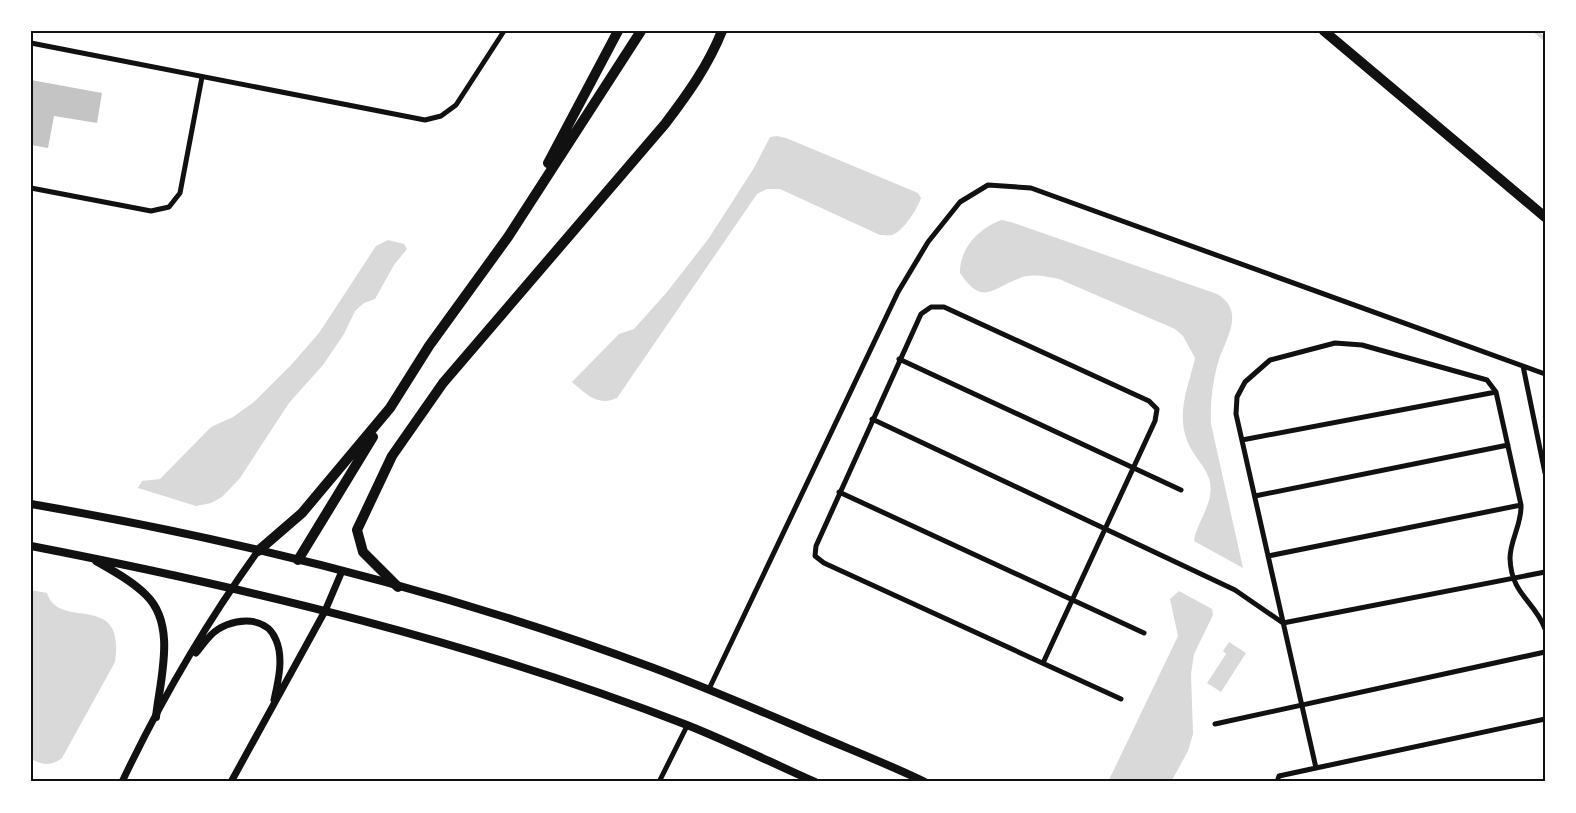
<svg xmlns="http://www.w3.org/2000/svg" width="1576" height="813" font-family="'Archivo Narrow',sans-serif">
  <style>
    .water { fill: #d9d9d9 }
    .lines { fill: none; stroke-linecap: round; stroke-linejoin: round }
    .stream { stroke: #d9d9d9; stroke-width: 4 }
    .building { fill: #c4c4c4 }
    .minor { stroke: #111; stroke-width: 5 }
    .tertiary { stroke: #111; stroke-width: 7 }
    .secondary { stroke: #111; stroke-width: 8 }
    .motorway { stroke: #111; stroke-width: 10 }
    .neatline { fill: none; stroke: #111; stroke-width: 2 }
  </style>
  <rect width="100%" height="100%" fill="#fff"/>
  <path class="water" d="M777,136L786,138L918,193L921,198C917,209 904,231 892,235C888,236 883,235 880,235L780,189H767L757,194L617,398C598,407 586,394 572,382L619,334L634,329L667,292L709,238L754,168L770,137Z
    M1002,220L1014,223L1217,294C1248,312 1223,342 1217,366C1212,386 1210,405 1211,424L1243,568L1194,541C1197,521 1214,504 1210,482C1207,468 1195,458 1189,445C1175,414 1188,389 1195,358L1183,336L1175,329L1059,279C1047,277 1032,273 1020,278C992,288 983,307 960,273C959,249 980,227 1002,220Z
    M388,240L404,244L407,249L394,265L375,299L364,303L355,311L344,334L323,365L289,403L240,478L222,497L211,503L196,506L138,488L142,481L160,479L211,427L233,417L254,402L291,365L319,333L376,246Z
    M31,590L47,593C59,632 126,589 115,662L62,758C51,766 42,766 31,758Z
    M1179,591L1212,609L1213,615L1194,654L1191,674L1193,734L1188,751L1171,782H1108L1178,636L1170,599Z
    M1229,642L1246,653L1221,692L1207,683L1226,654L1223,651Z"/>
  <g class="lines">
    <path class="stream" d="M1535,31L1545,39"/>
  </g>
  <path class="building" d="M31,80L102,93L97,123L54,116L48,148L31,145Z"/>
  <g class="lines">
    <path class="minor" d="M31,43L425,120L441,116L456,105L504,31
      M31,188L151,211L169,207L180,193L202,77
      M899,359L1181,490
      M1523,366L1545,473
      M872,419L1235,590L1283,623L1545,572
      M1242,440L1496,392
      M839,492L1144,633
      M1255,496L1508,445
      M1268,556L1521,505
      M1043,663L1155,421L1157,409L1149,401L944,307H931L921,314L816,546L815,556L824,563L1121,699
      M709,689L898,292L928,242L960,202L988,185L1031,188L1545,374
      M1215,724L1545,652
      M1316,768L1545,719
      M659,782L687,726
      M1277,782L1279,776L1316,768L1236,414L1237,397L1245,382L1270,360L1335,343L1362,345L1487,380L1496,392L1521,505C1522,524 1510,540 1510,558C1511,595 1535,601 1545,629"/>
    <path class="tertiary" d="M196,653C201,647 205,641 211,635C228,618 266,613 276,640C284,658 278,682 274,700
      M122,782C160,702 206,623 258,551
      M231,782L325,611L342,571"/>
    <path class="secondary" d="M31,504C240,540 452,593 651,667C705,687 758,710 812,733C849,749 888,764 925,782
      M31,546C253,589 476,643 687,725C730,742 772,763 815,782
      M96,561C113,571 132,581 146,595C177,625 160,679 156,717"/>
    <path class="motorway" d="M1324,31L1545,217
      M548,163L618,31
      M258,551L302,513L390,408L429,346L508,237L641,31
      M298,560L373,437
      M398,587L363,552L357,530L392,456L443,383L665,124C687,95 708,66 722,31"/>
  </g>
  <rect width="1576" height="813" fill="none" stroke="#ffffff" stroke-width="65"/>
  <rect x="32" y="32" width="1512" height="748" class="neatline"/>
</svg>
